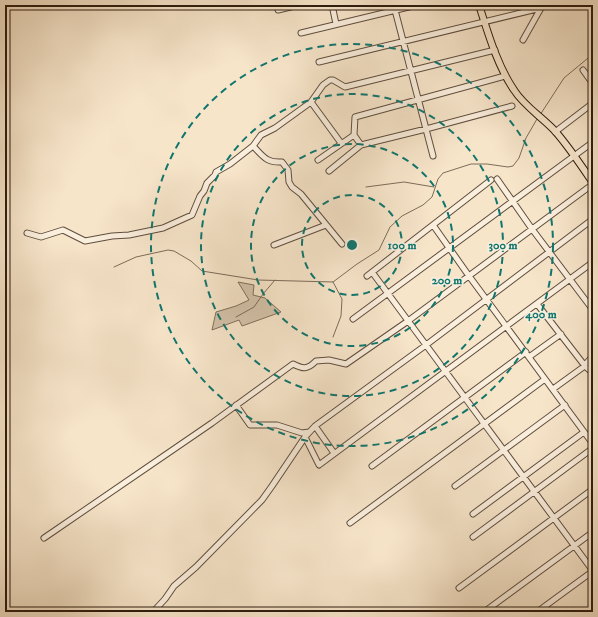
<svg xmlns="http://www.w3.org/2000/svg" width="598" height="617" font-family="'IM FELL DW Pica',serif">
  <style>
    .green { fill: #d4c3aa; stroke: #80705c }
    .lines { fill: none; stroke-linecap: round; stroke-linejoin: round }
    .stream { stroke: #7c6c59; stroke-width: 1 }
    .minor-casing { stroke: #5f4e3e; stroke-width: 7 }
    .major-casing { stroke: #2c1c0f; stroke-width: 8 }
    .minor { stroke: #faeedd; stroke-width: 5 }
    .major { stroke: #f7e5ca; stroke-width: 6 }
    .ring { fill: none; stroke: #0f766e; stroke-width: 2; stroke-dasharray: 7 5 }
    .centre { fill: #0f766e; stroke: #faeedd; stroke-width: 2 }
    .ring-label { font-size: 12px; text-anchor: middle; font-weight: bold; fill: #0f766e; stroke: #faeedd; stroke-width: 3; stroke-linejoin: round; paint-order: stroke }
  </style>
  <rect width="100%" height="100%" fill="#f7e5ca"/>
  <filter id="stains"><feTurbulence type="fractalNoise" baseFrequency=".005" numOctaves="4"/><feColorMatrix values="0 0 0 0 .2 0 0 0 0 .09 0 0 0 0 .02 0 0 0 .5 -.17"/></filter>
  <radialGradient id="worn" r=".72"><stop offset=".6" stop-color="#630" stop-opacity="0"/><stop offset="1" stop-color="#630" stop-opacity=".3"/></radialGradient>
  <path class="green" d="M238,282L254,285L253,295L265,298L281,312L242,326L239,320L212,330L216,312L236,306L249,300Z"/>
  <g class="lines">
    <path class="stream" d="M540,115L564,78L593,54
      M366,187L404,182L434,187
      M114,267L136,257L168,250L174,251L191,261L202,271L258,280L333,282L357,264L379,250L390,227L402,216L423,205L432,197L438,179L443,173L471,164H487L508,167L513,166L519,158L526,138L537,119
      M236,317L254,307L263,294L275,280
      M333,337L341,316L342,299L333,282"/>
    <g class="minor-casing">
      <path id="minor" d="M332,5L336,24
        M278,10L299,5
        M395,10L433,156
        M301,33L417,5
        M523,40L541,8L544,5
        M319,62L541,8
        M583,70L593,84
        M311,102L341,143
        M555,132L593,103
        M361,145L354,135L355,117L505,76
        M253,146C263,156 266,163 282,162L288,170L289,182L292,187L301,194L342,244
        M318,160L354,135
        M329,171L361,145L426,129L512,106
        M497,179L532,229L593,310
        M433,225L469,276L593,444
        M27,233L41,237L63,230L85,241L112,236L129,235L163,228L192,215L200,196L204,191L207,183L215,175L216,172L230,164L253,146L261,135L275,128L311,102L323,85L330,80H333L345,87L495,50
        M274,245L326,225
        M372,272L593,571
        M367,276L491,180
        M537,304L585,366L593,373
        M353,319L593,142
        M529,357L561,334
        M553,389L582,368L593,356
        M236,405L250,425H277L302,433L309,432
        M315,426L334,453
        M305,437L319,465L593,262
        M372,466L526,352
        M455,486L565,405
        M473,514L584,432
        M350,523L545,379
        M473,537L593,448
        M44,538L212,423L293,364C303,369 307,370 316,361L329,360L346,364L408,321L593,184
        M459,588L593,489
        M153,612L165,599L174,586L196,567L262,500L272,486L305,437L315,426L426,345L593,219
        M484,612L593,532
        M537,612L593,571"/>
    </g>
    <g class="major-casing">
      <path id="major" d="M479,5C488,33 497,65 514,90C524,106 542,117 555,131C569,147 581,165 593,183"/>
    </g>
    <use href="#minor" class="minor"/>
    <use href="#major" class="major"/>
  </g>
  <g class="ring">
    <circle cx="352" cy="245" r="50"/>
    <circle cx="352" cy="245" r="101"/>
    <circle cx="352" cy="245" r="151"/>
    <circle cx="352" cy="245" r="201"/>
  </g>
  <circle cx="352" cy="245" r="6" class="centre"/>
  <g class="ring-label">
    <text x="402" y="249">100 m</text>
    <text x="503" y="249">300 m</text>
    <text x="447" y="284">200 m</text>
    <text x="541" y="318">400 m</text>
  </g>
  <rect width="598" height="617" fill="none" stroke="#f7e5ca" stroke-width="20"/>
  <rect x="6" y="6" width="586" height="605" fill="none" stroke="#2c1c0f" stroke-width="2"/>
  <rect x="10" y="10" width="578" height="597" fill="none" stroke="#2c1c0f"/>
  <rect width="100%" height="100%" filter="url(#stains)"/>
  <rect width="100%" height="100%" fill="url(#worn)"/>
</svg>
